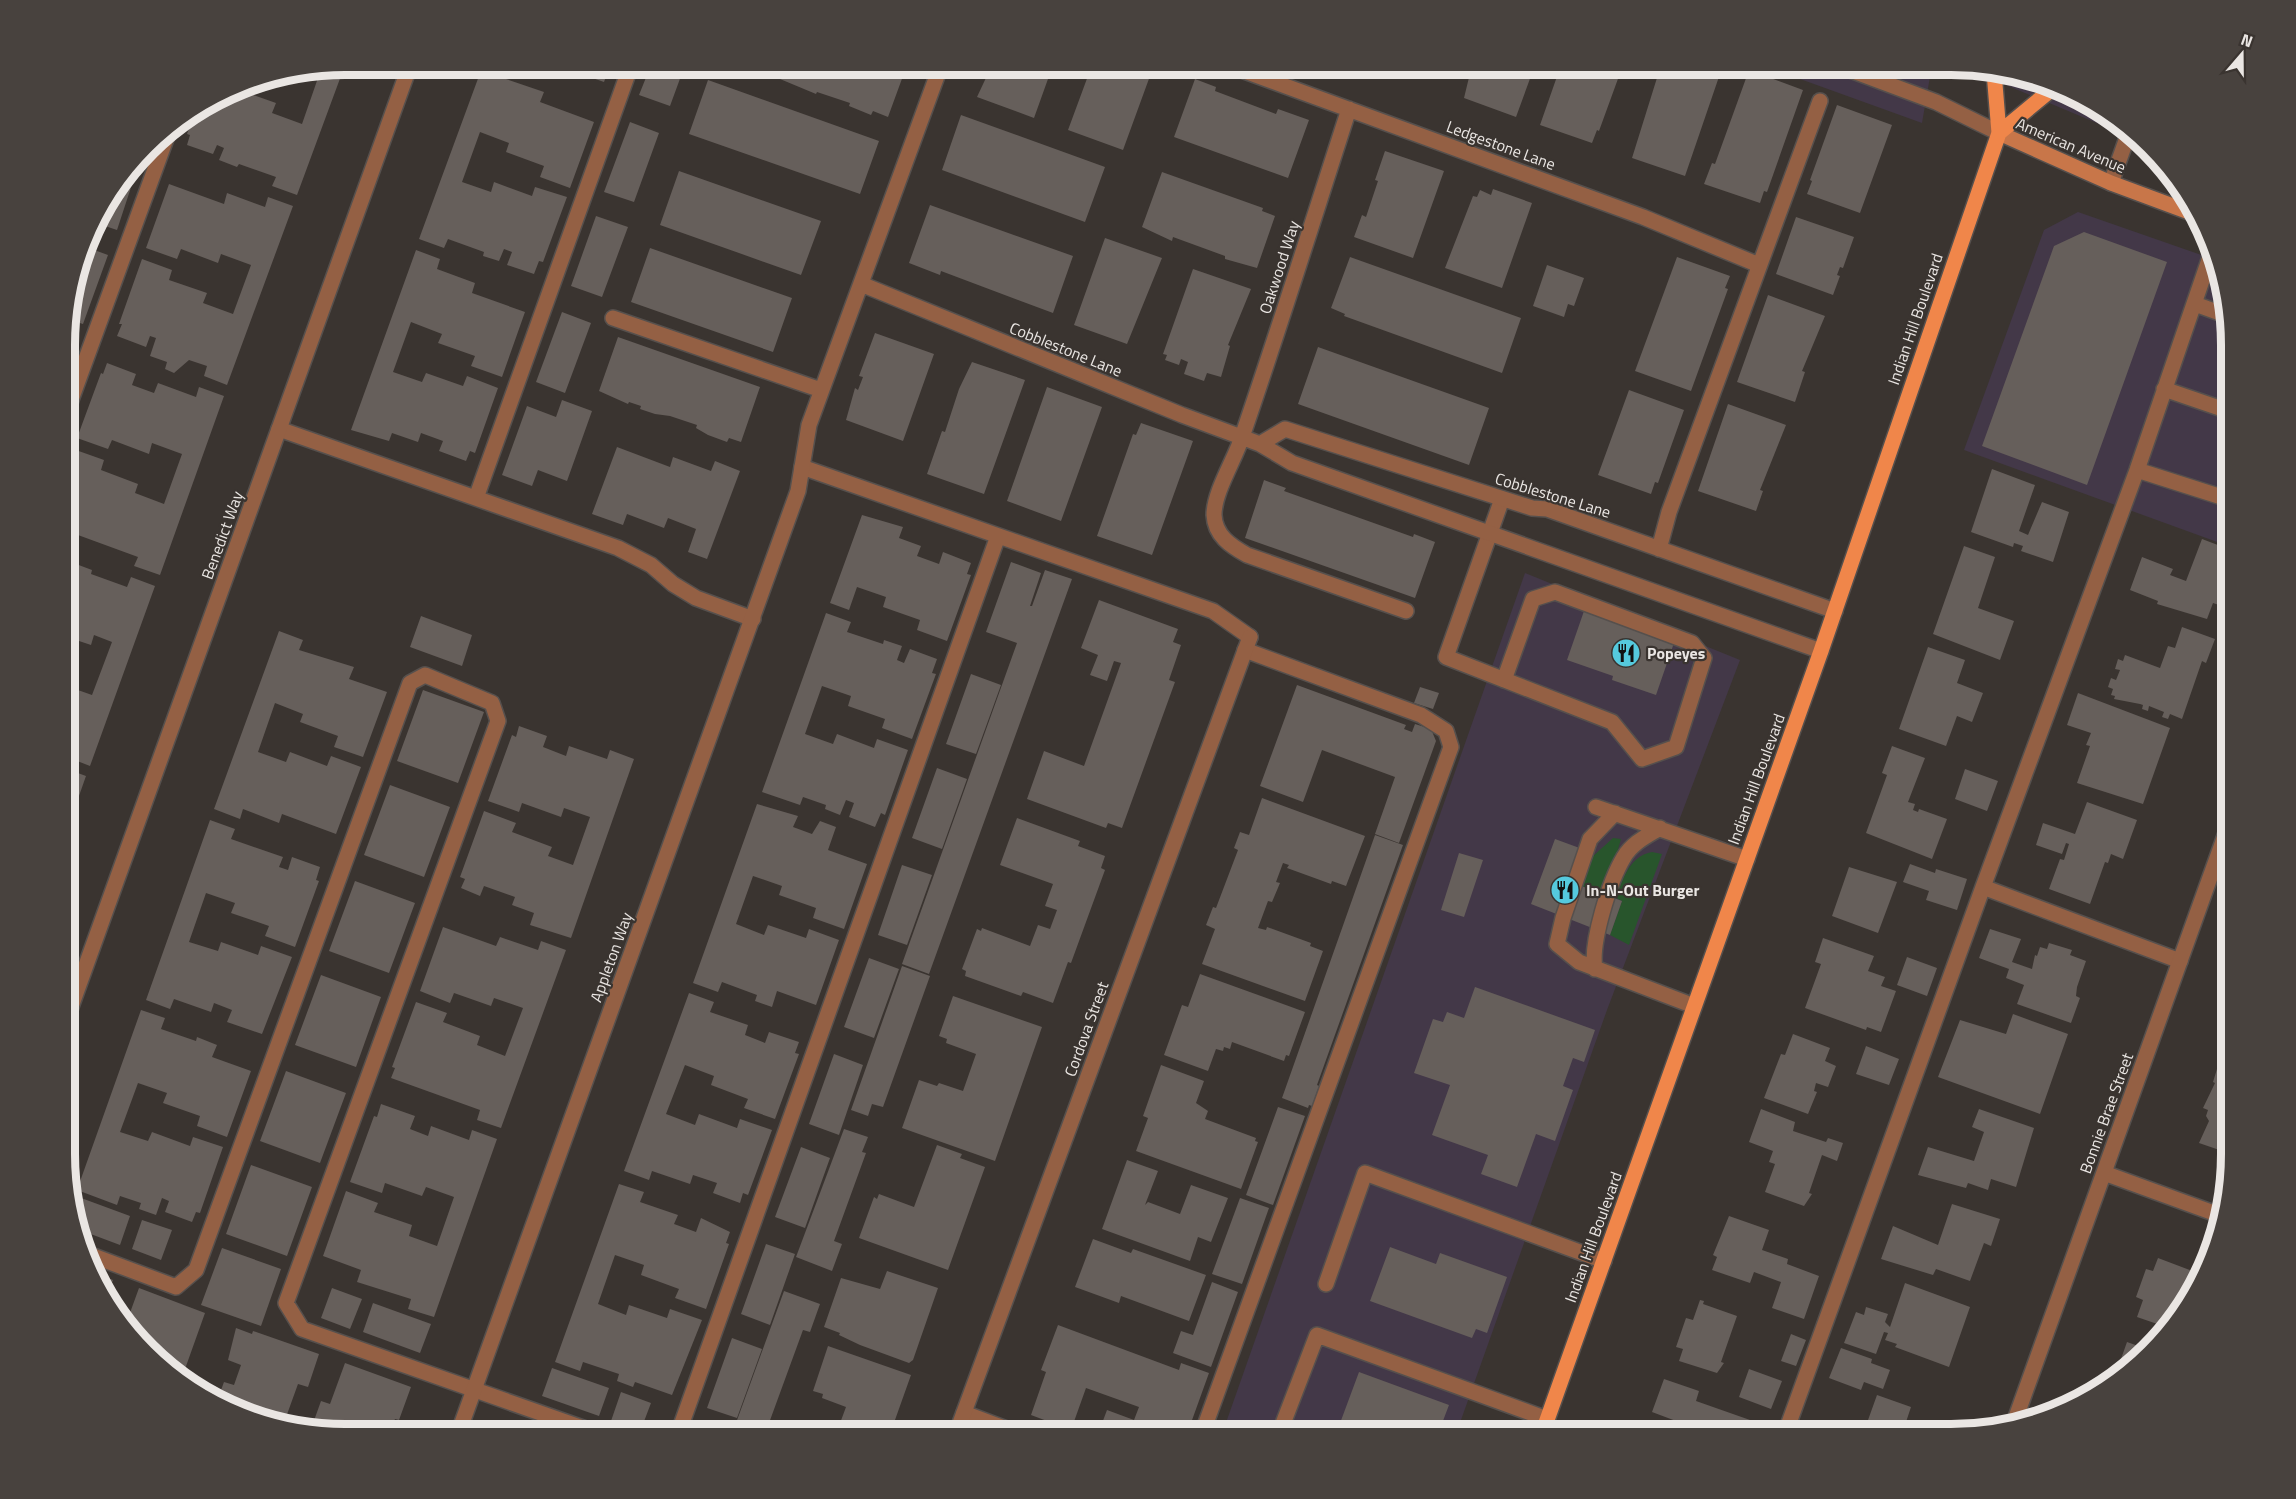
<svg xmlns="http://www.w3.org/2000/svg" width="2296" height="1499" font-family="'Titillium Web',sans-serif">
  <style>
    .commercial { fill: #433848 }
    .green { fill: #28552c }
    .building { fill: #665f5b }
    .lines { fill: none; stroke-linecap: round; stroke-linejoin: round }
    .lane-casing { stroke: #56504d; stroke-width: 18 }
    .street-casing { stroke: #56504d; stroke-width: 18 }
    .secondary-casing { stroke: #56504d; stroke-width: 18 }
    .primary-casing { stroke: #56504d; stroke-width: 18 }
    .lane { stroke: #946044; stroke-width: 15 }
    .street { stroke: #946044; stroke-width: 15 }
    .secondary { stroke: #c87649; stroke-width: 15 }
    .primary { stroke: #f0864a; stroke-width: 15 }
    .labels { text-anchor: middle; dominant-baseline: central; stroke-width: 4.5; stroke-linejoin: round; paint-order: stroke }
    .street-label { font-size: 16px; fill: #eae6e3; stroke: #3a3430 }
    .poi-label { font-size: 16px; font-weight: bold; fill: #eae6e3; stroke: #3a3430; text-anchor: start }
    .rim { fill: none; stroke: #eae6e3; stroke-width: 8 }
  </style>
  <rect width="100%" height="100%" fill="#3a3430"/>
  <path class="commercial" d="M1761,65H1932L1922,123Z
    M1961,66L2041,79L2107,112L2130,137Z
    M2078,212L2210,258L2231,327V547L1964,450L2044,230Z
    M1525,573L1740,660L1607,1010L1456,1434H1222Z"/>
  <path class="green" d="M1613,838L1621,839L1605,895L1582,886L1592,857Z
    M1652,852L1662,854L1629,945L1610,935L1622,901L1616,898C1622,879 1630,856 1652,852Z"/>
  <path class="building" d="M345,65L297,195L272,186L276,177L239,164L237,167L219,160L224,148L217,145L213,154L187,145L190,135L187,134L194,113L240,85L239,90L276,103L272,113L302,124L319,75L310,71Z
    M483,65H495L510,70L506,79L544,92L540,102L594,122L570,188L540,177L544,166L506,152L509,143L480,132L462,182L491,192L494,182L532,196L535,187L567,197L543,262L539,261L534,274L507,265L512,252L504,249L499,261L483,256L484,252L448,239L444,248L419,239Z
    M584,65H616L613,73L608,71L604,82L581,74Z
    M651,65H685L670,106L639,95Z
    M733,65H907L888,117L873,111L871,115L849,106L850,103L817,92L816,94L761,71L760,74Z
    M992,65H1053L1034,118L977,97Z
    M1092,65H1154L1123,150L1068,130Z
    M1472,65H1535L1516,117L1464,98Z
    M1561,65H1623L1599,131L1597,130L1592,143L1540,125Z
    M1661,65H1723L1685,176L1632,158Z
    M1749,70L1803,90L1767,192L1764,191L1760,203L1704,184L1712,163L1715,164Z
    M1195,79L1216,87L1215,91L1276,114L1278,109L1309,120L1288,178L1174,137Z
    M708,80L879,141L860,194L689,134Z
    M1837,105L1892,125L1860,213L1807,194L1812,181L1810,180Z
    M961,115L1105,167L1085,222L942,170Z
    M630,122L659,133L634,202L604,192Z
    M1385,151L1444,171L1413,258L1354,237L1362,215L1366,217L1378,181L1375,180Z
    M140,160L117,230L93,222L94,221Z
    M679,171L821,221L801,275L660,225Z
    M1162,172L1263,208L1262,211L1275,216L1257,268L1225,259V256L1173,237L1172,241L1142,227Z
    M169,184L224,204L227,193L265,207L268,197L293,206L227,385L204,376L207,366L189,360L174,373L165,369L167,362L150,356L156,338L150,336L146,347L117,336L122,324H119L142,259L172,270L169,280L207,293L203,303L233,314L251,265L221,254L218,263L181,249L177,259L146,248Z
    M1493,189L1532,203L1502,288L1445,268L1473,196L1477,197L1480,190L1491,195Z
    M930,205L1073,256L1053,313L941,271L940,275L909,263Z
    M596,216L628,227L602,297L571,286Z
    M1796,217L1854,237L1843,268L1840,267L1837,275L1840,276L1833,295L1776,274Z
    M2084,232L2167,262L2087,485L1982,446L2054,246Z
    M1105,238L1162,258L1127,344L1074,325Z
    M86,247L108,255L83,324L67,319V309Z
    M650,248L792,298L773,352L631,302Z
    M416,250L440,259L437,269L475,283L472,293L525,312L502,377L471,366L475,356L438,343L442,334L411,322L393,372L422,382L426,373L463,386L467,376L498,388L475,453L470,451L466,461L439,451L443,441L421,433L418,442L392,433L389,441L351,430Z
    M1350,257L1521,318L1502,373L1344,316L1345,314L1331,308Z
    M1677,257L1730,276L1725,288L1728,289L1691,391L1635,371Z
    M1547,265L1584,278L1574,306L1568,304L1564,317L1533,306Z
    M1193,269L1251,289L1228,345L1230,346L1221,377L1207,373L1204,381L1184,374L1188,362L1181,359L1179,365L1165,360L1167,355L1163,354Z
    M1768,295L1825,316L1802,371L1805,372L1795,402L1737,382Z
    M562,312L591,323L565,393L536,382Z
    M875,333L934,354L903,441L846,420L855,388L858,390L863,377L859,376Z
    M618,337L760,387L741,442L729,438L727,442L708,435L696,428L697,425L670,416L655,414L640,409L641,406L629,402L628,404L599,391Z
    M1318,347L1489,408L1469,465L1298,404Z
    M972,362L1025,380L984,494L927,474L942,431L945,432L959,389Z
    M107,363L136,374L132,385L154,393L158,383L196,397L199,387L224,396L160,575L134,566L138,557L67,531V467L73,449L104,460L101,470L138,484L135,493L164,504L182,454L152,443L149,454L112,440L108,449L77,438L101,373L103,374Z
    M1047,387L1102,407L1061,521L1007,501Z
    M1629,390L1684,410L1658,483L1655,482L1651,494L1598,475Z
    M562,400L592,411L567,481L538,470L532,486L502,475L527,406L556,417Z
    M1728,404L1786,425L1760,490L1763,491L1756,511L1698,491Z
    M1141,423L1193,441L1152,555L1097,536L1133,434L1136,435Z
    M617,447L670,467L673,457L711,471L715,461L740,471L707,559L688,552L696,529L668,518L664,528L627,514L623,525L592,514Z
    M1992,469L2035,485L2019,531L2028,535L2042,502L2069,512L2053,562L2021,551L2023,546L2014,543L2013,547L1971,532Z
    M1264,480L1286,488L1284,491L1413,537L1414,534L1435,542L1415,598L1245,538Z
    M862,515L903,527L899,538L921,546L917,556L939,564L943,552L971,563L967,574L971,575L947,641L917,630L920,620L883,607L886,597L857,587L849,610L830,603Z
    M2202,539L2231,550V582L2222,606L2213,603L2207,619L2157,604L2158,601L2130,590L2142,557L2173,569L2170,575L2186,581Z
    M1964,546L1995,557L1978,608L2014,621L2000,660L1933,634Z
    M1011,562L1041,573L1030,606H1032L1045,570L1072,579L929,974L902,964L1017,643L986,632Z
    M76,564L92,570L91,574L127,587L131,577L155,586L90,766L67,757V675L78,679L75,689L92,695L112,642L94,635L91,645L67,637V576L71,578Z
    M1099,600L1178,629L1173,642L1181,645L1169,680L1175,682L1122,828L1108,823L1106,828L1027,799L1044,751L1084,766L1121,663L1114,661L1107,681L1090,675L1098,655L1081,648Z
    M1584,611L1638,630L1675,640L1656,695L1612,680L1613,676L1567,660Z
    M826,613L851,622L847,632L883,644L884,640L902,646L897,660L904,663L910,649L937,659L932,673L936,674L912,739L882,728L885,719L848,706L851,696L822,686L805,734L833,744L837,734L874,748L877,739L908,750L885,815L881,813L875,827L849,817L854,803L846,800L840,815L825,809L826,805L803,797L800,805L762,792Z
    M421,616L472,635L462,666L410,647Z
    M2182,627L2215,639L2206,663L2202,661L2182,719L2170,714L2168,719L2162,717L2164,712L2149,706L2148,711L2142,709L2143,705L2140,704L2114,699L2115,696L2111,695L2113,689L2108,687L2111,678L2116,680L2120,670L2115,669L2118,659L2123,661L2125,655L2160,668L2168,646L2175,648Z
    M279,631L303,640L299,650L354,667L349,679L387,692L363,757L334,747L338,736L300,722L303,714L275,703L258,752L286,762L290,752L327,766L331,756L361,767L336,834L282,814L279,823L243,809L240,819L214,809Z
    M1928,647L1965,660L1957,683L1983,693L1972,722L1957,716L1946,746L1899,729Z
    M971,674L1001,685L976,754L946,744Z
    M1297,685L1406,725L1404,729L1412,732L1415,724L1431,729L1436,741L1399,843L1375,834L1395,777L1322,750L1303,802L1260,786Z
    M1420,687L1439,693L1433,709L1414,703Z
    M423,690L484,712L458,783L397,761Z
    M2078,693L2170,728L2143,804L2077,783L2090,746L2086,745L2091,733L2067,725Z
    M519,726L547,736L543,747L566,756L569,746L607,759L610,750L634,759L571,938L530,925L534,913L512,905L515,897L484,886L480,896L461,888L465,879L460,877L484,811L516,823L512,832L552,847L548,856L573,865L590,817L564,808L561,817L522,803L519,812L488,801L512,735L516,737Z
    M1892,746L1925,758L1908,802L1915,804L1913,810L1918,812L1919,809L1947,819L1932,859L1866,833L1887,775L1882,773Z
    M937,768L967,779L942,849L912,838Z
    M67,769L86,776L67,830Z
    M1965,769L1998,781L1987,811L1955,799Z
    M390,785L450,807L424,877L364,855Z
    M1262,798L1365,836L1346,886L1332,881L1331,884L1287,868L1289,865L1283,863L1276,882L1280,883L1272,902L1268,901L1258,928L1266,930L1267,927L1311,943L1310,946L1323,951L1305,1001L1202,964L1215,929L1206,925L1213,907L1216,908L1238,850L1234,848L1240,832L1249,835Z
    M2087,802L2137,820L2123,859L2111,854L2108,863L2105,862L2090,904L2049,889L2060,859L2064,860L2069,844L2066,843L2062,854L2036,845L2043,823L2075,834Z
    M757,804L798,816L793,827L812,834L820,821L836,827L828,850L867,864L844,929L813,918L816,908L779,895L782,886L753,876L736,924L764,935L768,925L806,938L809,929L839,940L816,1005L777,991L772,1007L755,1001L757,995L722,982L718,992L693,983Z
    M1017,818L1080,841L1078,846L1105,856L1101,868L1105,870L1071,963L1068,962L1053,1003L1023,992L1021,996L965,976L966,971L962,969L977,929L981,931L982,928L1030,946L1038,925L1050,929L1057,910L1045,906L1053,884L1000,865Z
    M210,820L235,829L231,839L283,857L279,867L288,870L292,857L320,867L316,880L319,881L295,947L265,936L269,926L231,913L235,903L206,893L189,942L218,951L221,942L258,955L261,946L292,957L262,1034L227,1022L232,1010L214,1003L211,1012L174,999L170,1009L146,1000Z
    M1375,835L1403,845L1317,1085L1319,1086L1312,1106L1309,1105L1308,1108L1282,1098Z
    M1555,839L1585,850L1573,883L1622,901L1610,935L1531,904Z
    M1459,853L1483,860L1464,917L1441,910Z
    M1910,864L1935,873L1936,869L1967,879L1957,910L1926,900L1929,891L1903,882Z
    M902,865L932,875L907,945L878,935Z
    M1849,867L1897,882L1878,933L1832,916Z
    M355,881L415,903L389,973L329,951Z
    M443,927L496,946L500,937L538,950L541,941L566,950L501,1128L477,1120L480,1110L391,1078L395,1068L392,1067L416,1002L447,1013L443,1022L480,1036L477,1045L505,1056L523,1008L494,998L491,1006L454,993L450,1003L420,991Z
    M1990,929L2021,939L2012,962L2032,969L2035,955L2037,956L2040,947L2047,949L2049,943L2072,950L2070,955L2086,961L2077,987L2076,996L2080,998L2071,1023L2017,1004L2024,985L2006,978L2009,969L1979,958Z
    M1823,938L1874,956L1868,971L1885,977L1881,986L1896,991L1881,1032L1867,1027L1866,1030L1805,1008L1821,964L1815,962Z
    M1907,957L1937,968L1927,996L1897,985Z
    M869,958L899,969L874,1038L844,1027Z
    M902,966L930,976L883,1107L872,1104L868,1116L851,1110Z
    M1200,974L1305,1012L1289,1056L1286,1055L1284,1061L1232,1042L1230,1049L1224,1047L1223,1051L1216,1049L1208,1071L1164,1055L1182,1005L1188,1007Z
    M321,975L381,997L356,1067L295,1045Z
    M1475,987L1595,1030L1584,1062L1573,1058L1563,1086L1573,1090L1555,1141L1536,1134L1517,1187L1481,1174L1488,1155L1432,1135L1450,1085L1414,1073L1433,1019L1443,1022L1447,1012L1464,1018Z
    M689,993L714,1002L710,1012L748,1025L745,1035L765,1043L769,1032L799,1042L795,1053L799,1054L775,1119L744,1108L748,1099L711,1085L714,1076L685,1065L666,1114L695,1125L699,1114L737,1128L740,1119L772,1130L748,1195L743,1193L740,1203L713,1193L717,1183L693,1175L690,1184L652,1171L649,1180L624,1171Z
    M953,996L1042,1027L995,1161L902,1128L919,1080L937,1086L939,1083L963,1091L976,1054L946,1043L947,1039L939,1036Z
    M141,1010L165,1018L161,1029L196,1041L197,1037L217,1045L212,1057L251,1071L227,1137L197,1126L200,1116L163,1103L167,1093L138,1083L120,1132L148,1141L152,1132L190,1146L193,1137L223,1147L200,1213L196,1212L192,1222L165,1212L169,1201L162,1198L156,1215L139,1209L141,1203L120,1196L117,1205L77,1190Z
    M2013,1014L2068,1034L2040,1114L1938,1077L1960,1020L2006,1034Z
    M1793,1034L1830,1048L1825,1061L1836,1066L1828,1087L1816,1083L1814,1091L1817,1092L1808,1114L1764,1098L1781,1054L1785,1055Z
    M1866,1046L1899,1059L1889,1085L1856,1074Z
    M834,1054L863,1065L839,1135L809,1124Z
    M1161,1065L1204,1081L1196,1103L1208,1111L1205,1119L1256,1138L1255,1141L1258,1142L1241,1189L1136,1151L1148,1118L1143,1116Z
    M2217,1069L2231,1074V1154L2199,1143L2209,1121L2206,1116L2208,1110L2203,1108L2215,1083L2213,1082Z
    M286,1071L346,1093L320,1163L260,1141Z
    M381,1104L415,1116L410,1129L428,1136L431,1126L469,1140L472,1130L497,1139L434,1317L408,1309L411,1299L357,1282L361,1270L323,1256L346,1191L378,1203L374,1212L412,1225L409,1236L437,1246L454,1197L426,1187L422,1196L385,1183L382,1193L350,1182L374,1116L377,1117Z
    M1278,1107L1305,1116L1273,1205L1246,1195Z
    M1761,1109L1795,1122L1793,1131L1826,1142L1828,1138L1843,1143L1837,1161L1822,1155L1809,1193L1812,1194L1804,1206L1765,1192L1775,1164L1769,1162L1773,1151L1749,1142Z
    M1979,1109L2034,1128L2016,1187L1991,1179L1988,1190L1968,1183L1966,1188L1918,1175L1928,1147L1974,1161L1984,1132L1972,1127Z
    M844,1129L868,1137L862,1152L866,1153L834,1241L842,1244L832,1271L796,1257Z
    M937,1145L962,1154L960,1158L985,1167L948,1270L859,1238L874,1197L877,1199L879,1194L914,1207Z
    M801,1147L830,1158L805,1228L775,1217Z
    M1127,1160L1158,1171L1145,1205L1148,1202L1180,1214L1191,1185L1228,1198L1211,1242L1198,1237L1190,1261L1102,1229Z
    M251,1165L312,1187L287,1256L226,1234Z
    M619,1184L644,1192L640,1202L678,1215L674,1224L696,1232L701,1218L730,1232L726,1243L729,1244L706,1309L675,1298L679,1289L641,1275L644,1265L615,1255L598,1304L626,1315L629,1305L667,1318L670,1309L702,1320L672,1395L635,1382L633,1387L617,1381L619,1374L583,1362L580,1371L555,1362Z
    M73,1195L130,1216L120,1245L80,1230L70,1201Z
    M1240,1198L1269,1208L1242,1284L1212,1274Z
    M1952,1204L2000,1219L1991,1246L1984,1243L1970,1281L1936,1269L1933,1275L1881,1259L1893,1226L1938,1245Z
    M1729,1216L1769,1230L1762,1250L1788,1259L1787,1264L1819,1276L1804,1319L1772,1308L1781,1282L1754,1272L1750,1283L1712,1270L1717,1257L1713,1255Z
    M142,1220L172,1230L161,1260L132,1249Z
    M1093,1239L1131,1253L1133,1249L1206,1275L1189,1321L1121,1296L1119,1303L1075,1287Z
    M766,1244L795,1254L770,1325L741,1314Z
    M1390,1247L1436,1264L1440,1253L1507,1277L1487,1333L1476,1329L1472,1338L1370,1301Z
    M222,1248L281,1269L261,1326L201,1305Z
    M2158,1258L2195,1272L2197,1269L2203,1272L2193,1292L2188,1291L2179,1315L2166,1327L2137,1317L2143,1300L2136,1297L2146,1269L2153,1271Z
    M887,1271L938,1288L913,1360L909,1363L860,1345L839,1335L840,1333L824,1327L841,1278L880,1289Z
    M95,1273L113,1280L106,1299L102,1295Z
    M1212,1282L1238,1292L1211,1367L1173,1353L1181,1331L1193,1335Z
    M1905,1283L1970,1307L1949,1367L1895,1347L1897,1344L1885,1340L1888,1333L1884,1332L1876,1354L1844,1343L1856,1312L1864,1315L1866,1307L1888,1314L1885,1322L1890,1327Z
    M139,1288L205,1313L185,1369L194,1373L189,1387L135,1330L137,1325L127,1321Z
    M332,1288L362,1299L350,1329L321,1318Z
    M784,1291L820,1304L810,1332L803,1330L765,1434H732Z
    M1700,1300L1704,1301L1703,1304L1737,1316L1721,1362L1724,1363L1717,1373L1679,1361L1683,1349L1676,1347L1686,1318L1693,1320Z
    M373,1303L431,1324L420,1353L363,1332Z
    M1058,1325L1179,1370L1181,1363L1209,1373L1187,1434H1098L1107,1410L1134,1420L1139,1407L1086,1388L1071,1430L1031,1415L1046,1372L1041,1370Z
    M236,1328L252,1334L253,1331L319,1354L308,1387L298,1384L285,1420L275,1417L273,1423L255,1420L217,1401L224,1382L234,1385L241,1365L228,1360Z
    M1791,1334L1806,1340L1796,1366L1781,1361Z
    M732,1338L762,1349L737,1418L707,1408Z
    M2127,1342L2144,1348L2104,1385L2109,1371L2116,1373Z
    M828,1346L911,1375L890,1434H836L846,1407L822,1398L823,1394L813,1391Z
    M1841,1348L1872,1359L1871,1363L1890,1370L1883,1389L1864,1382L1861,1390L1829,1378Z
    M345,1363L411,1387L399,1420L395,1419L392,1426L386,1424L383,1434H344L311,1429L321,1401L330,1404Z
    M552,1368L609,1388L599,1416L542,1396Z
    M1749,1369L1782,1381L1771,1409L1739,1397Z
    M1359,1372L1449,1405L1438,1434H1336Z
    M1664,1379L1699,1391L1696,1401L1750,1420L1746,1434H1671L1676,1421L1652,1412Z
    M621,1392L651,1403L640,1432L611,1421Z
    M1877,1395L1911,1407L1903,1431L1910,1434H1863Z
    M703,1421L732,1431L731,1434H698Z"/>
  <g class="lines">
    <g class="lane-casing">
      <path id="lane" d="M1837,65L1936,102L1999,133
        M2111,183L2128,135
        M2195,304L2228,316
        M2164,389L2231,412
        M67,411L170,128
        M279,429L618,548L651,565L673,584L696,598L753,619
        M802,467L1213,611L1250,637
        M2137,470L2231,500
        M476,498L631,65
        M1502,499L1446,657L1612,722L1642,759L1676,747L1704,658L1692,643L1555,592L1533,599L1504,680
        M1596,807L1747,859
        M1615,813L1590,839L1563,918L1557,944L1579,962L1694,1006
        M1983,887L2180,961
        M1595,969C1590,943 1610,880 1624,857C1632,843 1647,836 1660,828
        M88,1254L176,1287L196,1270L410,683L425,675L492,703L498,721L286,1303L302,1329L600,1434
        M1326,1284L1365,1173L1604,1261
        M964,1413L1020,1434
        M678,1434L998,536
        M1202,1434L1451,747L1446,731L1421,715L1245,650
        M1279,1434L1317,1335L1547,1419
        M1785,1434L1983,887L2137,470L2210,257"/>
    </g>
    <g class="street-casing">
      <path id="street" d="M1228,65L1643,217L1759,265
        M1349,109C1314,217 1280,326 1243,434C1236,458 1214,491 1214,515C1215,536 1231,546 1247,555L1406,611
        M861,284L1182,415L1260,444L1292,463L1821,651
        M613,318L821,390
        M1260,444L1285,429L1532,508L1547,509L1835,611
        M1659,549L1669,512L1820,101
        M67,1018L410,65
        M2104,1173L2222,1216
        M2015,1420L2231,819
        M458,1434L798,491L809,425L941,65
        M956,1434L1250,637"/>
    </g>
    <g class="secondary-casing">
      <path id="secondary" d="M1999,133L2111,183L2197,215"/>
    </g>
    <g class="primary-casing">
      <path id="primary" d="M1999,133L2046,94L2049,83
        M1542,1434L1821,651L1999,133L1994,72"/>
    </g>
    <use href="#lane" class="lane"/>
    <use href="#street" class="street"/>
    <use href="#secondary" class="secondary"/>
    <use href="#primary" class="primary"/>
  </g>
  <defs>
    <g id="restaurant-disc" transform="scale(1.5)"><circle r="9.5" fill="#55cade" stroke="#3a3430"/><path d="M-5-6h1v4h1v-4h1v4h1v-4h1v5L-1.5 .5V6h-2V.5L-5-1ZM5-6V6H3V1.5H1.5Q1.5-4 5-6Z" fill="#111"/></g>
  </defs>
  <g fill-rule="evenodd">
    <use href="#restaurant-disc" x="1626" y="653"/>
    <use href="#restaurant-disc" x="1565" y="890"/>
  </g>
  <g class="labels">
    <g class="street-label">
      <text transform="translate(1501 145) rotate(20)">Ledgestone Lane</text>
      <text transform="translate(2071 145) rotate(23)">American Avenue</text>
      <text transform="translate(1279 267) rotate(-72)">Oakwood Way</text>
      <text transform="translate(1915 319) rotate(-71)">Indian Hill Boulevard</text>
      <text transform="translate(1066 349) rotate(22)">Cobblestone Lane</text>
      <text transform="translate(1553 495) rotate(17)">Cobblestone Lane</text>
      <text transform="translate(222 535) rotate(-70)">Benedict Way</text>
      <text transform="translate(1756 779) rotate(-70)">Indian Hill Boulevard</text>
      <text transform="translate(611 957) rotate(-70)">Appleton Way</text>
      <text transform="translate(1086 1029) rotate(-70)">Cordova Street</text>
      <text transform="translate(2106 1113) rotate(-70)">Bonnie Brae Street</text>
      <text transform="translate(1593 1237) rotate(-70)">Indian Hill Boulevard</text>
    </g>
    <g class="poi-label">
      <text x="1647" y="653">Popeyes</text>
      <text x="1586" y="890">In-N-Out Burger</text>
    </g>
  </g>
  <path d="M0 0H2296V1499H0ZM345 75H1951A270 270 0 0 1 2221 345V1154A270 270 0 0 1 1951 1424H345A270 270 0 0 1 75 1154V345A270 270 0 0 1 345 75Z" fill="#48423e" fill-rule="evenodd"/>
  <path class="rim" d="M345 75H1951A270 270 0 0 1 2221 345V1154A270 270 0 0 1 1951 1424H345A270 270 0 0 1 75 1154V345A270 270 0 0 1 345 75Z"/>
  <g transform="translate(2242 54) rotate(20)" stroke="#3a3430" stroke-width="4.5" paint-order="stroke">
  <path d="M0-4.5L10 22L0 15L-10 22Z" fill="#eae6e3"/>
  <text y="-9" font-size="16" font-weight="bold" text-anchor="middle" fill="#eae6e3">N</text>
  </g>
</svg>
